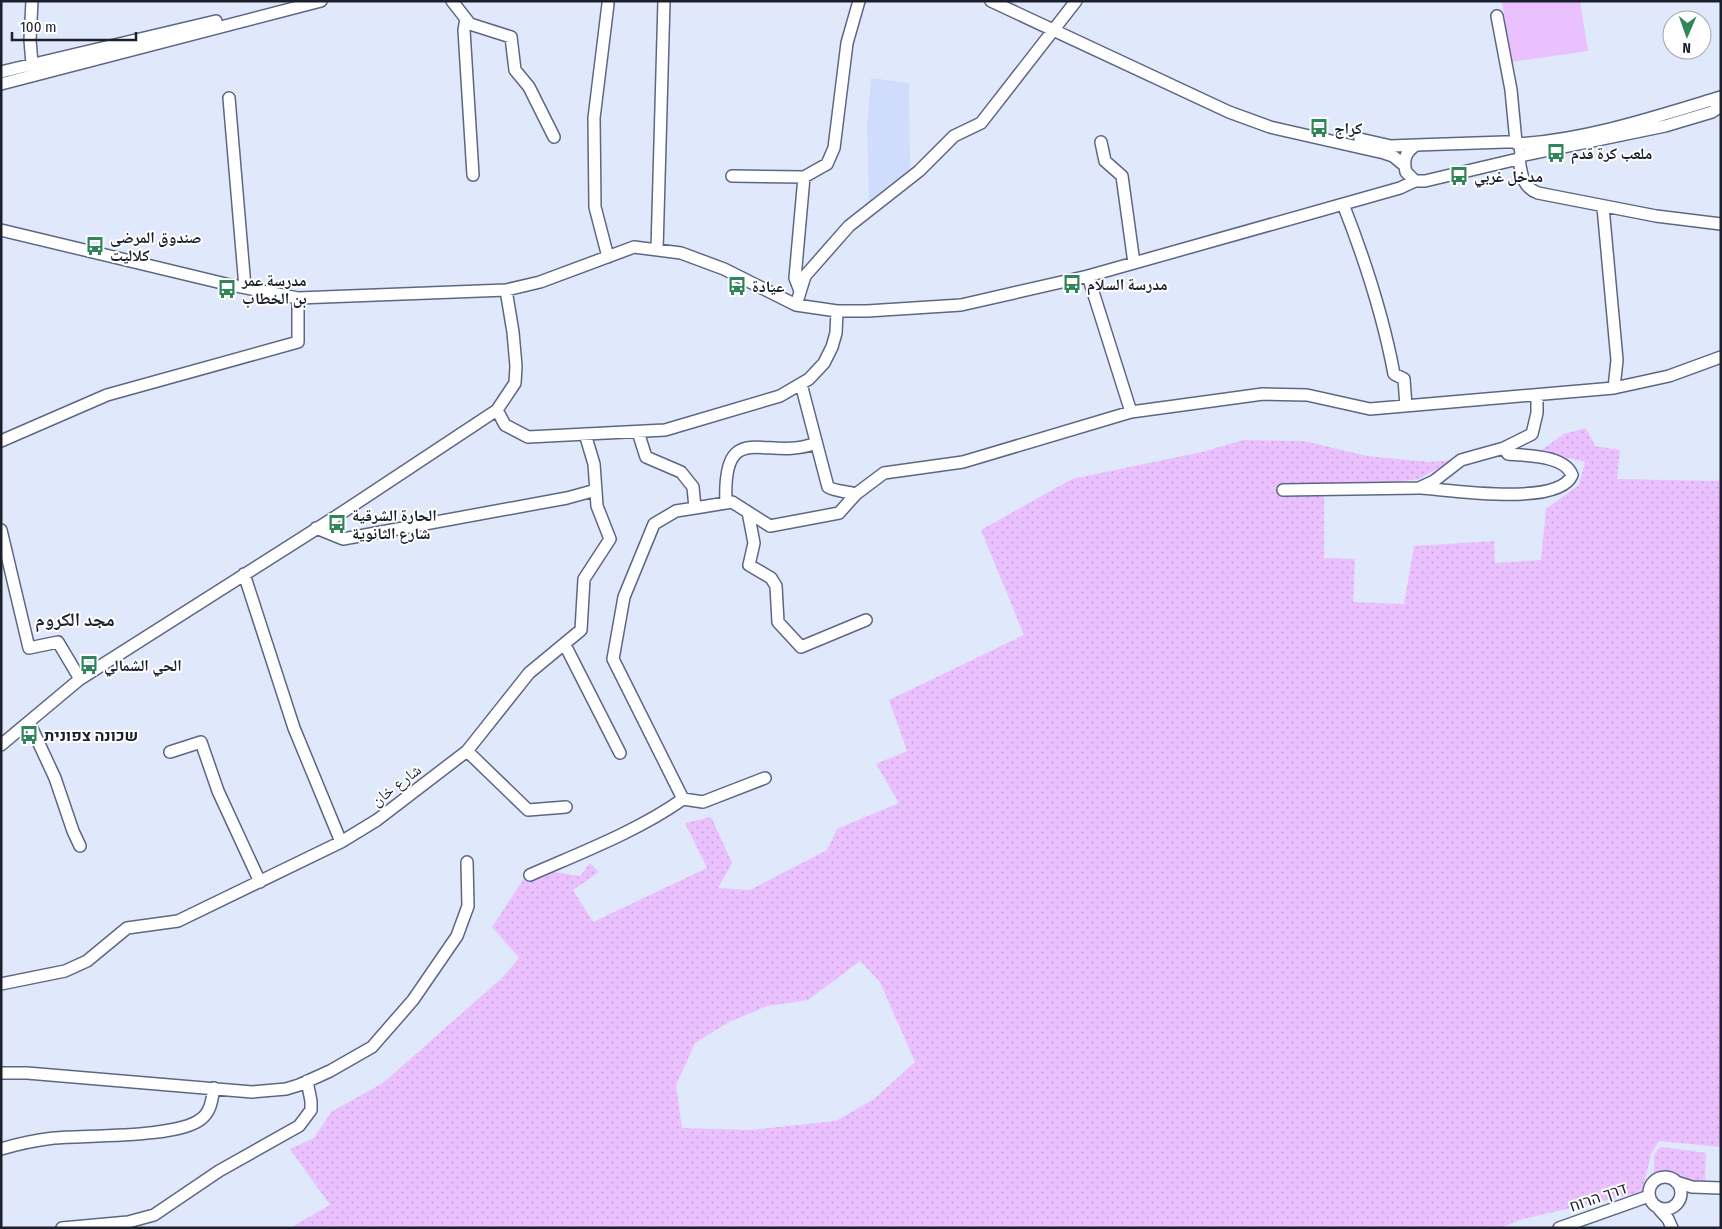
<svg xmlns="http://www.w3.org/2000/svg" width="1722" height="1229" font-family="'Fira Sans Condensed','Noto Naskh Arabic',Heebo,sans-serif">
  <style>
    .built { fill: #d0dcfc }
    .green { fill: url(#green-dots); fill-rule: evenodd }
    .pitch { fill: #ebc0ff }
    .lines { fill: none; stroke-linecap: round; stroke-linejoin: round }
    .minor-casing { stroke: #5d6783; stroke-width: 14 }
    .minor { stroke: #fff; stroke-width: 11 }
    .labels { text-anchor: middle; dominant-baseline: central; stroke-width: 4; stroke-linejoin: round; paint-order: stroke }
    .poi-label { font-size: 16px; font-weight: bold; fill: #1c202c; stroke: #fff; text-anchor: start }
    .street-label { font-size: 16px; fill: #1c202c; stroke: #fff }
    .quarter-label { font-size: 19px; font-weight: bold; fill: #1c202c; stroke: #fff }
  </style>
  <defs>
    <pattern id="green-dots" width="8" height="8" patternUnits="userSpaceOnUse" patternTransform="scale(1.25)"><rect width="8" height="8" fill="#ebc0ff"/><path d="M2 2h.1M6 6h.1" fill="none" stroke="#c9a5db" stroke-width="1.8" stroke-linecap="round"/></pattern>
  </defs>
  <rect width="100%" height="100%" fill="#e0e8fc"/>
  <path class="built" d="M871,78L909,83L910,169L869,201L867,126Z"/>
  <path class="green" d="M1586,428L1595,446L1620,450L1617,479L1721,481V1147L1659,1141L1651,1154L1642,1192L1519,1220L1501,1228H290L330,1205L290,1149L314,1138L331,1112L383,1083L503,977L519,958L492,927L527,874L548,871L580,876L590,863L599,872L573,890L593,922L707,868L685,823L711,817L732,863L718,888L750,890L827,850L837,829L899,803L876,764L907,751L889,700L1024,635L981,530L1072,479L1202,452L1243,440L1304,441L1367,456L1429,462L1453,460L1419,479L1358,487L1324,485V558L1355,559L1353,602L1404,604L1414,546L1494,541L1495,563L1541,560L1546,509L1579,485L1585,462L1540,451L1564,434ZM860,961L880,982L915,1062L874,1099L836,1121L751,1130L682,1128L676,1085L695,1043L727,1023L767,1006L808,1000Z
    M1662,1147L1706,1153L1705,1182H1688L1668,1173L1654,1177V1156L1658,1149Z"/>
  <path class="pitch" d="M1502,1H1580L1588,51L1511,62Z"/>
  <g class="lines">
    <g class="minor-casing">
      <path id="minor" d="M452,1L470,24L511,37L515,70L529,87L554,137
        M991,1L1229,112L1270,127L1384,153L1393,156L1404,165
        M1497,16L1511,90L1516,142
        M466,19L464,30L473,175
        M32,64L30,40L32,1
        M1,72L216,21
        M1,84L321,1
        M229,98L245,287
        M1360,139L1391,146L1416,145
        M1101,142L1105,161L1122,176L1134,263
        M1505,142H1516L1520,145L1521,155L1518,159L1425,181H1415L1406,172C1403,160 1405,152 1416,145Z
        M1517,144C1586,140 1655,117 1721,97
        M1520,156L1665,126L1712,112L1721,106
        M1519,158C1521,173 1522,187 1538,193L1656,216L1721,224
        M732,176L804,177
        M1343,204C1365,260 1383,315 1394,374L1404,379L1406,406
        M1603,207L1617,360L1614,388
        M1,230L226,284L298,298L506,290L540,282L634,247L681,253L724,269L796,305L837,311H867L961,305L1088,276L1400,188L1415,181
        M657,250L664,1
        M608,257L595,207L594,118L608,4
        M1088,276L1131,412
        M800,291L795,278L804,177L827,164L834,148L847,43L859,1
        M796,305L805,276L849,226L919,171L954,136L981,123L1076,1
        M801,384L828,487C837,492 846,491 856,494
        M497,410L505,425L528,437L665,430L780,396L809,379L824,363L832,347L836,333L837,311
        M638,432L646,457L681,472L693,487L695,508L732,502L770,526L839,513L856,494L884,473L963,462L1131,412L1263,394L1307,395L1370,409L1614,388L1669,376L1721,357
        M1,441L107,395L298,342V298
        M1421,488C1451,490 1559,507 1572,475C1564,455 1527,456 1508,454L1504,448
        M1283,490L1419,488L1434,481L1461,460L1504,448L1532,434L1537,413V395
        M726,503C722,415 767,463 816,443
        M695,508L676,511L654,524L624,597L613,659L683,799L703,802L765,778
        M748,512L754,543L749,565L771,578L776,586L778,622L801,647L866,620
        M316,528L343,539L567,498L596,490
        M1,530L29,648L58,642L80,679
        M244,574L294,728L341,842
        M565,645L620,753
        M29,722L55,778L73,831L80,846
        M1,745L80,679L346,510L497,410L515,383L516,366L513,332L506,290
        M467,751L528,810L566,807
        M170,752L201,742L218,791L260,882
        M530,875C580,853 638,831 683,799
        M1,984L65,971L87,961L127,928L178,921L341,842L377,820L467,751L529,673L581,630L584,579L610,539L597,506L594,464L585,434
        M1,1073H27L252,1092L286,1089L299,1085L330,1071L372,1047L413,1000L457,936L468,906L467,862
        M1,1149C18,1144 36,1140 54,1138C86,1135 178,1138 201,1119C211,1112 212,1099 214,1088
        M1649 1193a16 16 0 1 1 32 0a16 16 0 1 1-32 0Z
        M1676,1182L1692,1187L1721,1188
        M1659,1209L1668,1219L1672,1228
        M62,1228L128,1222L154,1215L219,1171L299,1126L311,1110V1101L307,1081
        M1559,1228L1649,1196"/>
    </g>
    <use href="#minor" class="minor"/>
  </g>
  <defs>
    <g id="bus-bare" transform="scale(1.5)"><path d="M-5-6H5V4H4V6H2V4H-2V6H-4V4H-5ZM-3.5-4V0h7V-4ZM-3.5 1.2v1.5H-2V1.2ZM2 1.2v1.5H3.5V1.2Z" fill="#308659" stroke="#fff" stroke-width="2.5" paint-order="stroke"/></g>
  </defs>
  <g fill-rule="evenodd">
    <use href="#bus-bare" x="1319" y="128"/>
    <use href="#bus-bare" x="1556" y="153"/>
    <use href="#bus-bare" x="1459" y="176"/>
    <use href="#bus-bare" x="95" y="246"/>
    <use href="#bus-bare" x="1072" y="284"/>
    <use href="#bus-bare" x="737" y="286"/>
    <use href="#bus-bare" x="227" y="289"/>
    <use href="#bus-bare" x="337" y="524"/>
    <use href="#bus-bare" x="89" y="665"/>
    <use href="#bus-bare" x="29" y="735"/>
  </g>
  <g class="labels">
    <g class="poi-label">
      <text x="1334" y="128">كراج</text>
      <text x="1571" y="153">ملعب كرة قدم</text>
      <text x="1474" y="176">مدخل غربي</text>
      <text x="110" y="237">صندوق المرضى<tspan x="110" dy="18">كلاليت</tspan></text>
      <text x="242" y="280">مدرسة عمر<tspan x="242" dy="18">بن الخطاب</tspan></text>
      <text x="1087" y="284">مدرسة السلام</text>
      <text x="752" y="286">عيادة</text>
      <text x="352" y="515">الحارة الشرقية<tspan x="352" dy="18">شارع الثانوية</tspan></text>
      <text x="104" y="665">الحي الشمالي</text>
      <text x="44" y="735">שכונה צפונית</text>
    </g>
    <g class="street-label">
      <text transform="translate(396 785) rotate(-37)">شارع خان</text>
      <text transform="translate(1598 1197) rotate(-19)">דרך הרוח</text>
    </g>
    <g class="quarter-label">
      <text x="75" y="619">مجد الكروم</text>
    </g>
  </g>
  <rect width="1722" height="1229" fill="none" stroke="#1c202c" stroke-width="5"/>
  <g transform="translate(1687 35) rotate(182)"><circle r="24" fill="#ffffff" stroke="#a4a6ab"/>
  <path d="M0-4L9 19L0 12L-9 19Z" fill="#308659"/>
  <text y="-8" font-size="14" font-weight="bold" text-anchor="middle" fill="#1c202c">N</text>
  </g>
  <path d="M12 32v8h124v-8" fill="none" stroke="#1c202c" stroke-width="2.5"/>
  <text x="20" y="32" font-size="15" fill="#1c202c" stroke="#ffffff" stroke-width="4" paint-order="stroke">100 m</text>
</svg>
